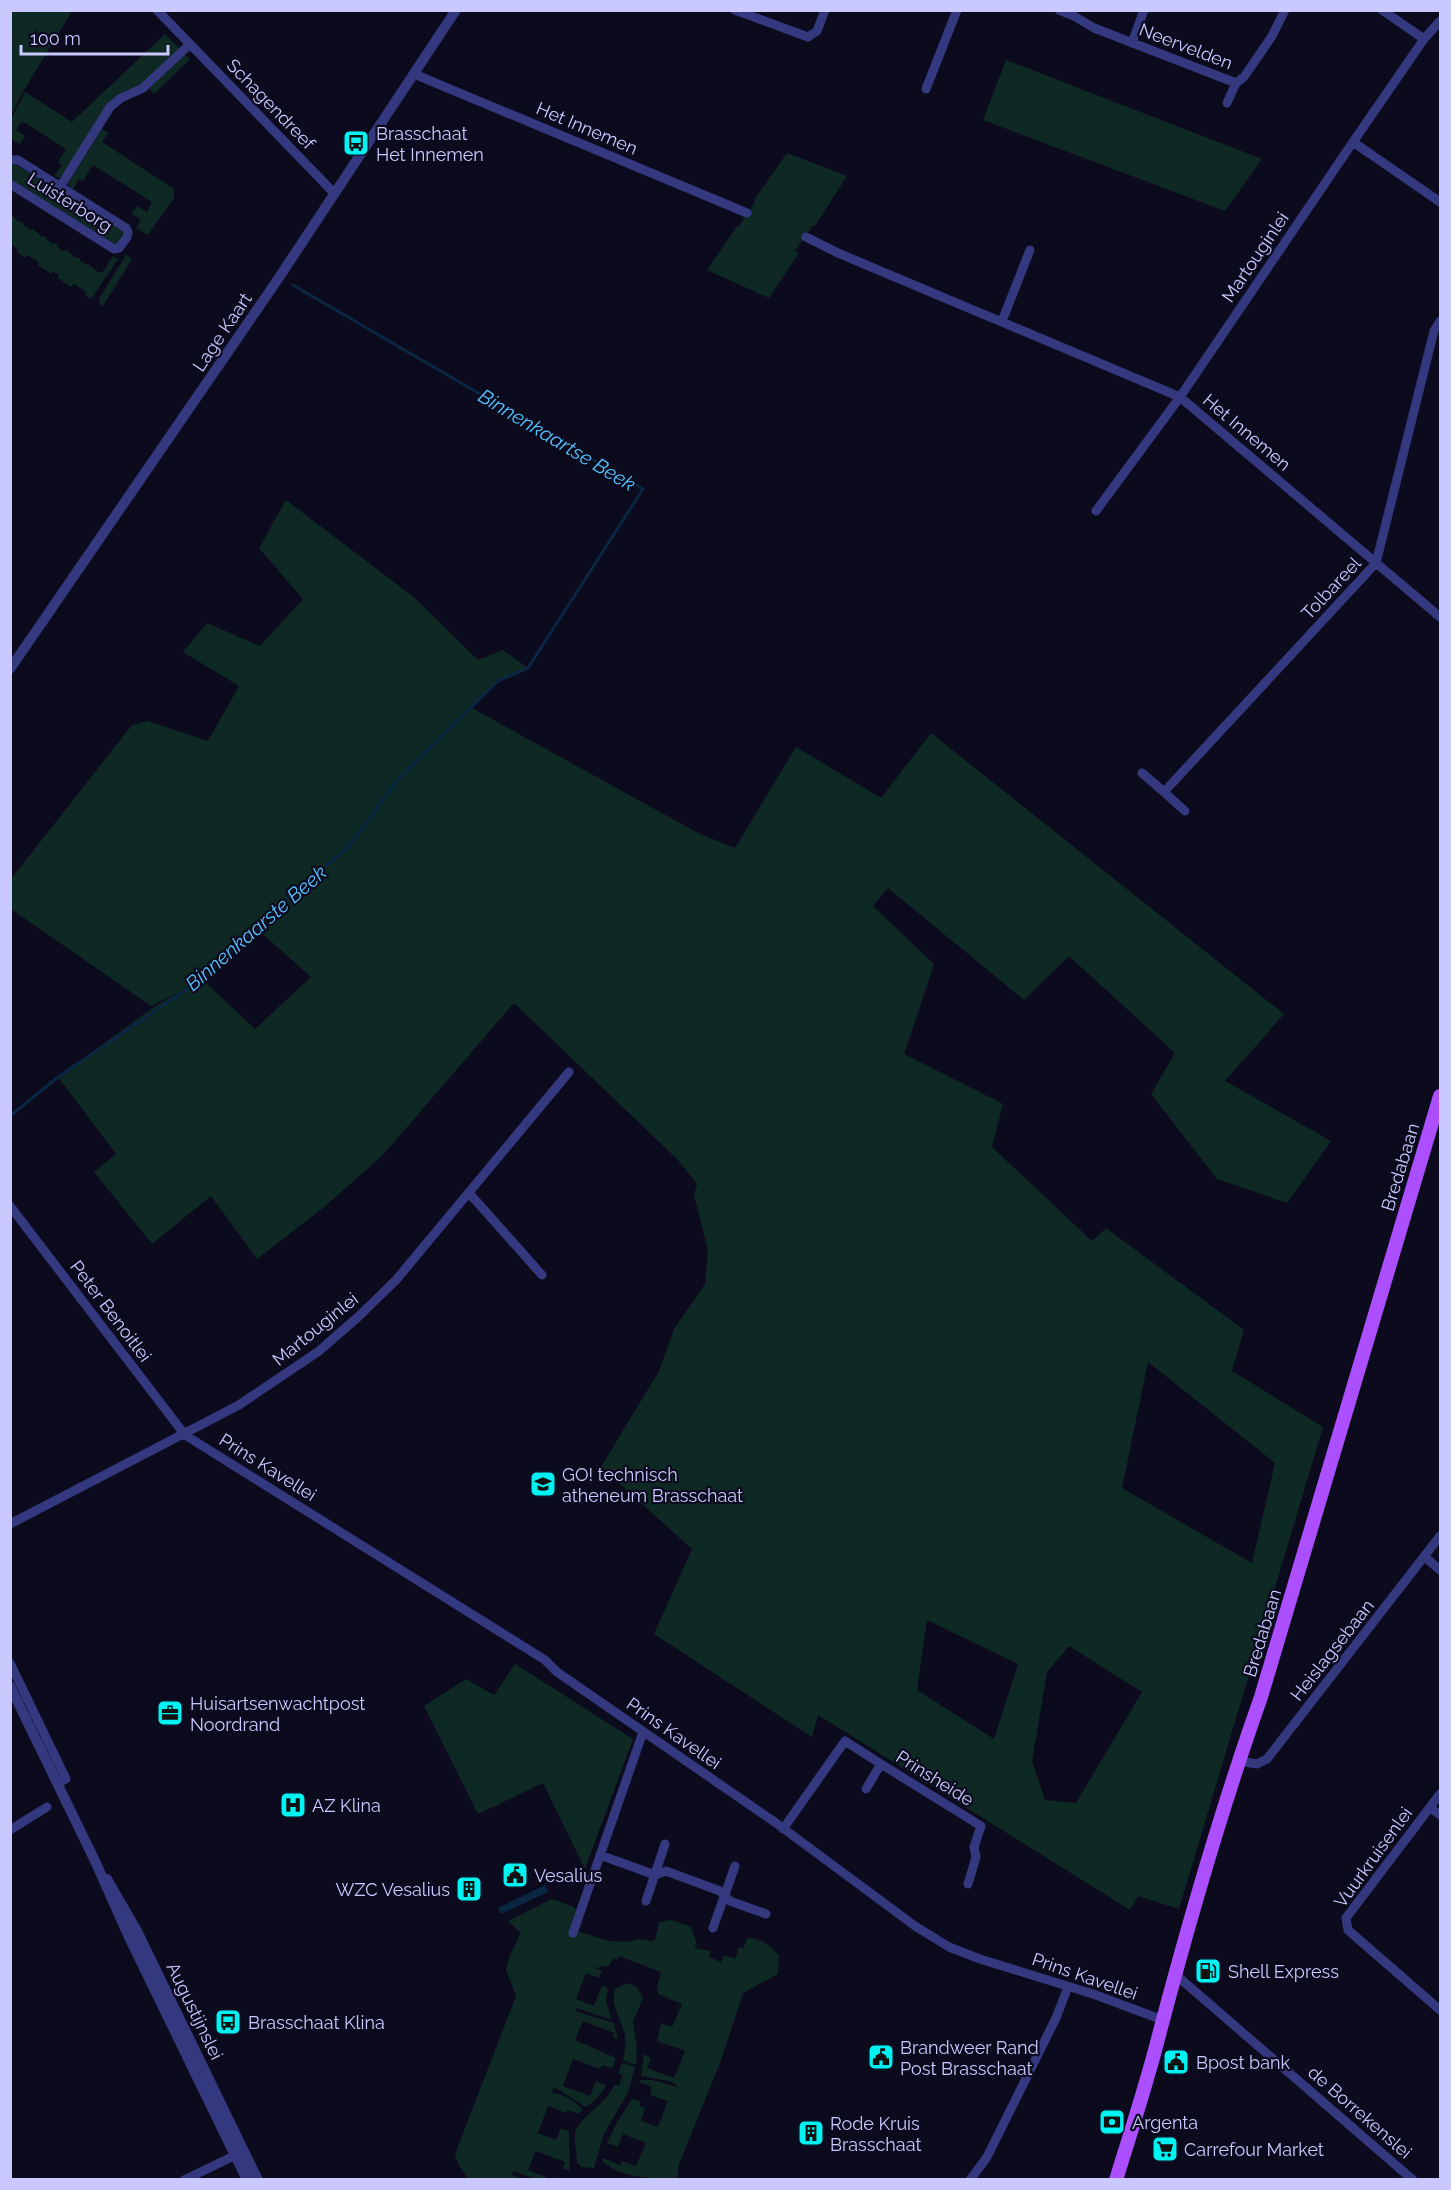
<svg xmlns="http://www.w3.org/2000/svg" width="1451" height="2190" font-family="Raleway,sans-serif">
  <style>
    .green { fill: #0e2824; fill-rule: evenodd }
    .water { fill: #0a2643 }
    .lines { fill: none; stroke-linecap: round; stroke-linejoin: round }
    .stream { stroke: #0a2643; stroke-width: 3 }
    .minor { stroke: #34397f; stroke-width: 9 }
    .tertiary { stroke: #34397f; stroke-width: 10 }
    .primary { stroke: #ac4fff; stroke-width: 14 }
    .labels { text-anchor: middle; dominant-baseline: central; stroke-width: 4.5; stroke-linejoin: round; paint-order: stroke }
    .street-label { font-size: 18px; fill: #c9c8ff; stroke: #0c0b1e }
    .poi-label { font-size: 18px; fill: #c9c8ff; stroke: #0c0b1e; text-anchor: start }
    .water-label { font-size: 20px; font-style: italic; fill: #56c2ff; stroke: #0c0b1e }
  </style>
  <rect width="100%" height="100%" fill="#0c0b1e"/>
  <path class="green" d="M11,10L72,11L21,95L11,116Z
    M165,34L179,48L143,83L124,93L60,178L54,176L62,165L58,162L66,149L22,121L16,130L25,136L20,144L11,139V119L25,92L72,122Z
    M185,55L190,59L154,94L149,88Z
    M1006,60L1262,159L1225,211L983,120Z
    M102,129L108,133L102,142L174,189V198L148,235L136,228L141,220L131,214L137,206L147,212L152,202L93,165L83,181L79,179L73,189L68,185L70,180Z
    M787,153L847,176L815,226L813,225L795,251L799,253L769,298L707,270L737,226H739L755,202L754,200Z
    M13,163L124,231L117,246L11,180L10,166Z
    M11,215L20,223L21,222L24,224V226L31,230L33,229L42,237L44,236L47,238L46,240L53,244L55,243L58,245L57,247L64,251L66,250L76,258L77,257L80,259V261L87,265L88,264L98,272H103L113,256L118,259L91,299L85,295L86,292L74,284L71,287L58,278L59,275L53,271L51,274L38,265L39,262L27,255L25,258L17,252L18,249L11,244Z
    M126,255L132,259L103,306L100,304L99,299Z
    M286,500L415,598L478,660L503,650L528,668L498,681L472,708L698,833L735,848L796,747L881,798L931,733L1284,1014L1225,1081L1331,1141L1287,1203L1217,1179L1151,1094L1175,1053L1069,956L1024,1000L888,888L873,906L934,964L904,1054L1003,1104L992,1147L1092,1241L1106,1228L1244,1330L1232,1371L1323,1427L1179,1909L1138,1896L1130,1910L818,1715L812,1737L654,1634L692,1549L601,1467L659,1371L674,1329L705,1284L708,1251L694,1195L697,1184L678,1160L514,1003L383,1155L323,1208L257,1259L211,1196L152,1244L94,1172L116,1154L58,1077L151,1009L180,991L151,1006L11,909V879L132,725L148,721L208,741L239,686L183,652L207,623L260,646L303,599L259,548ZM256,928L311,977L255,1029L202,979ZM1148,1362L1275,1463L1252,1563L1122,1488ZM927,1620L1018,1664L994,1739L917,1690ZM1069,1646L1142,1692L1076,1803L1045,1800L1032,1761L1047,1672Z
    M515,1664L633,1739L585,1869L543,1783L478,1814L424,1706L466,1679L494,1695Z
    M552,1899L574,1907L576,1910L570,1929L609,1941L627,1942L638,1939L651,1941L655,1940L659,1922L671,1920L691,1927L696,1941L695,1948L710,1951L709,1957L721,1962L724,1955L735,1959L739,1947L743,1949L747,1938C762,1938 770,1945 779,1956L778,1974L743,1993L720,2063L679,2164L677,2179C653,2179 621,2178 602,2161L603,2158L620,2165L622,2161L636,2166L646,2143L623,2134L618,2147L607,2143L618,2121L632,2099L641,2102L640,2106L645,2108L641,2121L658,2127L668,2101L650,2095L652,2087L639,2082L640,2080H653L677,2087V2085L668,2081L641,2076L644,2054L651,2058L647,2068L674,2078L685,2051L657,2041L661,2023L672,2027L682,2004L658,1994L657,1987L661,1972L619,1956L617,1960L613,1958L609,1966L594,1968L602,1971L599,1978L586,1973L576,1999L594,2006L602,1985L608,1988L606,2001L612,2020L576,2008L575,2011L614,2023L618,2039L613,2037L614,2033L583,2021L575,2040L616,2058L612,2068L603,2065L600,2069L573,2059L563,2086L590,2096L596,2081L606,2085C601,2095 595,2101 586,2107L554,2087L552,2093C563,2094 576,2101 583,2110L578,2114L568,2110L566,2113L548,2106L538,2133L556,2140L561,2128L569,2131L570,2171L563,2169L565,2162L536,2151L528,2170L546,2177V2179H535L513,2171L512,2175L524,2179H468L458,2164L455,2154L516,1996L506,1970L510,1955L521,1933L508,1921Z
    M627,1983L637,1987L643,1998L633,2022L637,2048L636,2065L623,2060C625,2052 626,2044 625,2035C622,2020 608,2003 616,1988Z
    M622,2063L635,2067L628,2092L603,2136L594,2168L580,2167V2164H577C577,2154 574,2144 575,2134C578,2116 605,2107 614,2085L619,2086L623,2075L618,2073Z"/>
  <path class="water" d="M545,1885L548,1892L501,1914L498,1908Z"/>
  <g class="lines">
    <path class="stream" d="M10,1116L58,1077L202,979L295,892L349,846L400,777L498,681L528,668L643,489L293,285"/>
    <path class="minor" d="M157,10L335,194
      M735,10L808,37L817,31L825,10
      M1059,10L1074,16L1094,28L1236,83
      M1382,10L1424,39
      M1132,43L1144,10
      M414,74L747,213
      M926,89L957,10
      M1227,103L1236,83L1244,77L1272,36L1285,10
      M1353,142L1440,202
      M10,160H18L126,228L128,232L127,237L119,248L114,249L10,184
      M60,187L110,107L121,98L143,88L190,44
      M806,237L838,253L1180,397L1440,617
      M1002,321L1030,250
      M1096,511L1180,397L1353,142L1424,39L1440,21
      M1142,773L1164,792L1376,563L1434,331L1440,321
      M1164,792L1185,811
      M469,1193L542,1275
      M10,1206L185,1435L545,1660L557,1672L776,1823L915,1926L949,1947L980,1959L1093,1994L1163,2020
      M10,1524L239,1405L319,1351L358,1317L396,1280L569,1072
      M1425,1557L1440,1570
      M10,1663L66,1779L58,1783
      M1239,1761L1257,1764L1267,1759L1440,1536
      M881,1764L981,1826L974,1847L976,1857L968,1884
      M1440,1794L1346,1918L1348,1930L1440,2010
      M1430,1807L1440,1815
      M783,1829L845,1741L881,1764L866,1789
      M10,1830L47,1807
      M600,1855L655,1875L666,1871L720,1891L730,1901L766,1914
      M646,1901L665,1844
      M713,1928L735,1866
      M573,1933L643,1732
      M1176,1975L1413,2180
      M184,2180L236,2155
      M970,2180L987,2157L1056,2018L1068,1987"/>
    <path class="tertiary" d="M10,669L276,282L456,10
      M10,1686L95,1861L128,1935L247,2180
      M107,1879L137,1931L258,2180"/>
    <path class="primary" d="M1116,2180C1131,2131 1147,2083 1159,2035C1189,1921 1222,1807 1261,1697L1440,1096"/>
  </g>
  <defs>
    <g id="bus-square" transform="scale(1.35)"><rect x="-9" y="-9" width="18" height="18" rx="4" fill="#00f3f3" stroke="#0c0b1e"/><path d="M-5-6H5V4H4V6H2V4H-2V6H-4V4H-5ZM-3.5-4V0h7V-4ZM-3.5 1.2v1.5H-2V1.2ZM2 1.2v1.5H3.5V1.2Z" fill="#111"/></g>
    <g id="school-square" transform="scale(1.35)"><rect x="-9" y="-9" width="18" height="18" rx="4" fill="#00f3f3" stroke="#0c0b1e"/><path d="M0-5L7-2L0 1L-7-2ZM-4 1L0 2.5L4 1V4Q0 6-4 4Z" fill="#111"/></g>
    <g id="office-square" transform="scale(1.35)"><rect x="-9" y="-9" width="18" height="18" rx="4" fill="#00f3f3" stroke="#0c0b1e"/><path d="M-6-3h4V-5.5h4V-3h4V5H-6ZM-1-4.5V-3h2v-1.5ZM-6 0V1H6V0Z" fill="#111"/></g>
    <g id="hospital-square" transform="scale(1.35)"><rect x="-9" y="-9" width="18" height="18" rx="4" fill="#00f3f3" stroke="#0c0b1e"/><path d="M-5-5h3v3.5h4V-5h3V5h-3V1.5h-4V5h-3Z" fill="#111"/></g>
    <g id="civic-square" transform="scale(1.35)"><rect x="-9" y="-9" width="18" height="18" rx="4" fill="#00f3f3" stroke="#0c0b1e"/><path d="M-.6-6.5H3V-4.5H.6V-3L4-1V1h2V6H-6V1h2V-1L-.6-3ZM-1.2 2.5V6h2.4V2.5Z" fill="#111"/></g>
    <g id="building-square" transform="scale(1.35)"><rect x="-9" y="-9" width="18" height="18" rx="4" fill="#00f3f3" stroke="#0c0b1e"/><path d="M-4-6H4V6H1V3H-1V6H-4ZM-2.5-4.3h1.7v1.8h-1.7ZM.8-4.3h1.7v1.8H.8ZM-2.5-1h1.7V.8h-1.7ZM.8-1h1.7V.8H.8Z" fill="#111"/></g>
    <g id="fuel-square" transform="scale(1.35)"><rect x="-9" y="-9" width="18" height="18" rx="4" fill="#00f3f3" stroke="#0c0b1e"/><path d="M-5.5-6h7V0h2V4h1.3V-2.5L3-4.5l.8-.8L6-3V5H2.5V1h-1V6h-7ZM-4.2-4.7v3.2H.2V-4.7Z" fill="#111"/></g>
    <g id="bank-square" transform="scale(1.35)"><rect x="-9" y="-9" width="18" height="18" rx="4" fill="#00f3f3" stroke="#0c0b1e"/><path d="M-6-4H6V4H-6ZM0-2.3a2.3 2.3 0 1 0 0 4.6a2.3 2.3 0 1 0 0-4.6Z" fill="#111"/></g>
    <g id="supermarket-square" transform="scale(1.35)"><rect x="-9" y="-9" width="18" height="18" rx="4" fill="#00f3f3" stroke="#0c0b1e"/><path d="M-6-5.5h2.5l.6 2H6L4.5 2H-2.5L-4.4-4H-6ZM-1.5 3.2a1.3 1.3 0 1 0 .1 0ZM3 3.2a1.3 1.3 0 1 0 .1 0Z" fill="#111"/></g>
  </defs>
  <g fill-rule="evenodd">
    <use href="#bus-square" x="356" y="143"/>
    <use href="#school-square" x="543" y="1484"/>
    <use href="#office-square" x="170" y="1713"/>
    <use href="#hospital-square" x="293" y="1805"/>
    <use href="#civic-square" x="515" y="1875"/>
    <use href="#building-square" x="469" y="1889"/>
    <use href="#fuel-square" x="1208" y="1971"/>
    <use href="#bus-square" x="228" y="2022"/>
    <use href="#civic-square" x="881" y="2057"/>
    <use href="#civic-square" x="1176" y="2062"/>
    <use href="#bank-square" x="1112" y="2122"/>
    <use href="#building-square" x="811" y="2133"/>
    <use href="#supermarket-square" x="1165" y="2149"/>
  </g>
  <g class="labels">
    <g class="street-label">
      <text transform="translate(1186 46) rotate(21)">Neervelden</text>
      <text transform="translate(271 104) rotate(46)">Schagendreef</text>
      <text transform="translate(587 128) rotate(23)">Het Innemen</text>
      <text transform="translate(70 202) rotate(32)">Luisterborg</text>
      <text transform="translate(1255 257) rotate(-56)">Martouginlei</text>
      <text transform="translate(222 332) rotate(-56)">Lage Kaart</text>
      <text transform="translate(1247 432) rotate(40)">Het Innemen</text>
      <text transform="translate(1331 588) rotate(-47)">Tolbareel</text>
      <text transform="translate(1400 1167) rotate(-73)">Bredabaan</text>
      <text transform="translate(111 1311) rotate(53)">Peter Benoitlei</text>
      <text transform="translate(315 1329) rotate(-39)">Martouginlei</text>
      <text transform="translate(268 1467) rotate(32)">Prins Kavellei</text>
      <text transform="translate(1262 1633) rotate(-73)">Bredabaan</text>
      <text transform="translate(1332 1650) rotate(-52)">Heislagsebaan</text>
      <text transform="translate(674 1733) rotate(35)">Prins Kavellei</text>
      <text transform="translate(935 1778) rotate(32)">Prinsheide</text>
      <text transform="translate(1373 1857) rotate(-54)">Vuurkruisenlei</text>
      <text transform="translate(1085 1976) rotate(19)">Prins Kavellei</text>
      <text transform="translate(195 2011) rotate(64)">Augustijnslei</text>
      <text transform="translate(1360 2112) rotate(41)">de Borrekenslei</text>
    </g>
    <g class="poi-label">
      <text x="376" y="133">Brasschaat<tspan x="376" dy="21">Het Innemen</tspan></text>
      <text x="562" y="1474">GO! technisch<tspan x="562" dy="21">atheneum Brasschaat</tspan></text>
      <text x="190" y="1703">Huisartsenwachtpost<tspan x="190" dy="21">Noordrand</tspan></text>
      <text x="312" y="1805">AZ Klina</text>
      <text x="534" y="1875">Vesalius</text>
      <text x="450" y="1889" text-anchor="end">WZC Vesalius</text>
      <text x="1228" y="1971">Shell Express</text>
      <text x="248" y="2022">Brasschaat Klina</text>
      <text x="900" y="2047">Brandweer Rand<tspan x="900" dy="21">Post Brasschaat</tspan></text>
      <text x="1196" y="2062">Bpost bank</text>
      <text x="1132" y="2122">Argenta</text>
      <text x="830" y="2123">Rode Kruis<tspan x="830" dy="21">Brasschaat</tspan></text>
      <text x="1184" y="2149">Carrefour Market</text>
    </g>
    <g class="water-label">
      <text transform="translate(557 440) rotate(31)">Binnenkaartse Beek</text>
      <text transform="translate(256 928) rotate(-41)">Binnenkaarste Beek</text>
    </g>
  </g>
  <rect width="1451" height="2190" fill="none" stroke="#c9c8ff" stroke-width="24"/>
  <path d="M21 45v9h147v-9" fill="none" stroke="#c9c8ff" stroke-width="3"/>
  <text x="30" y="45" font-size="18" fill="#c9c8ff" stroke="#0c0b1e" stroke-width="4.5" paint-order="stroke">100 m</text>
</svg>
